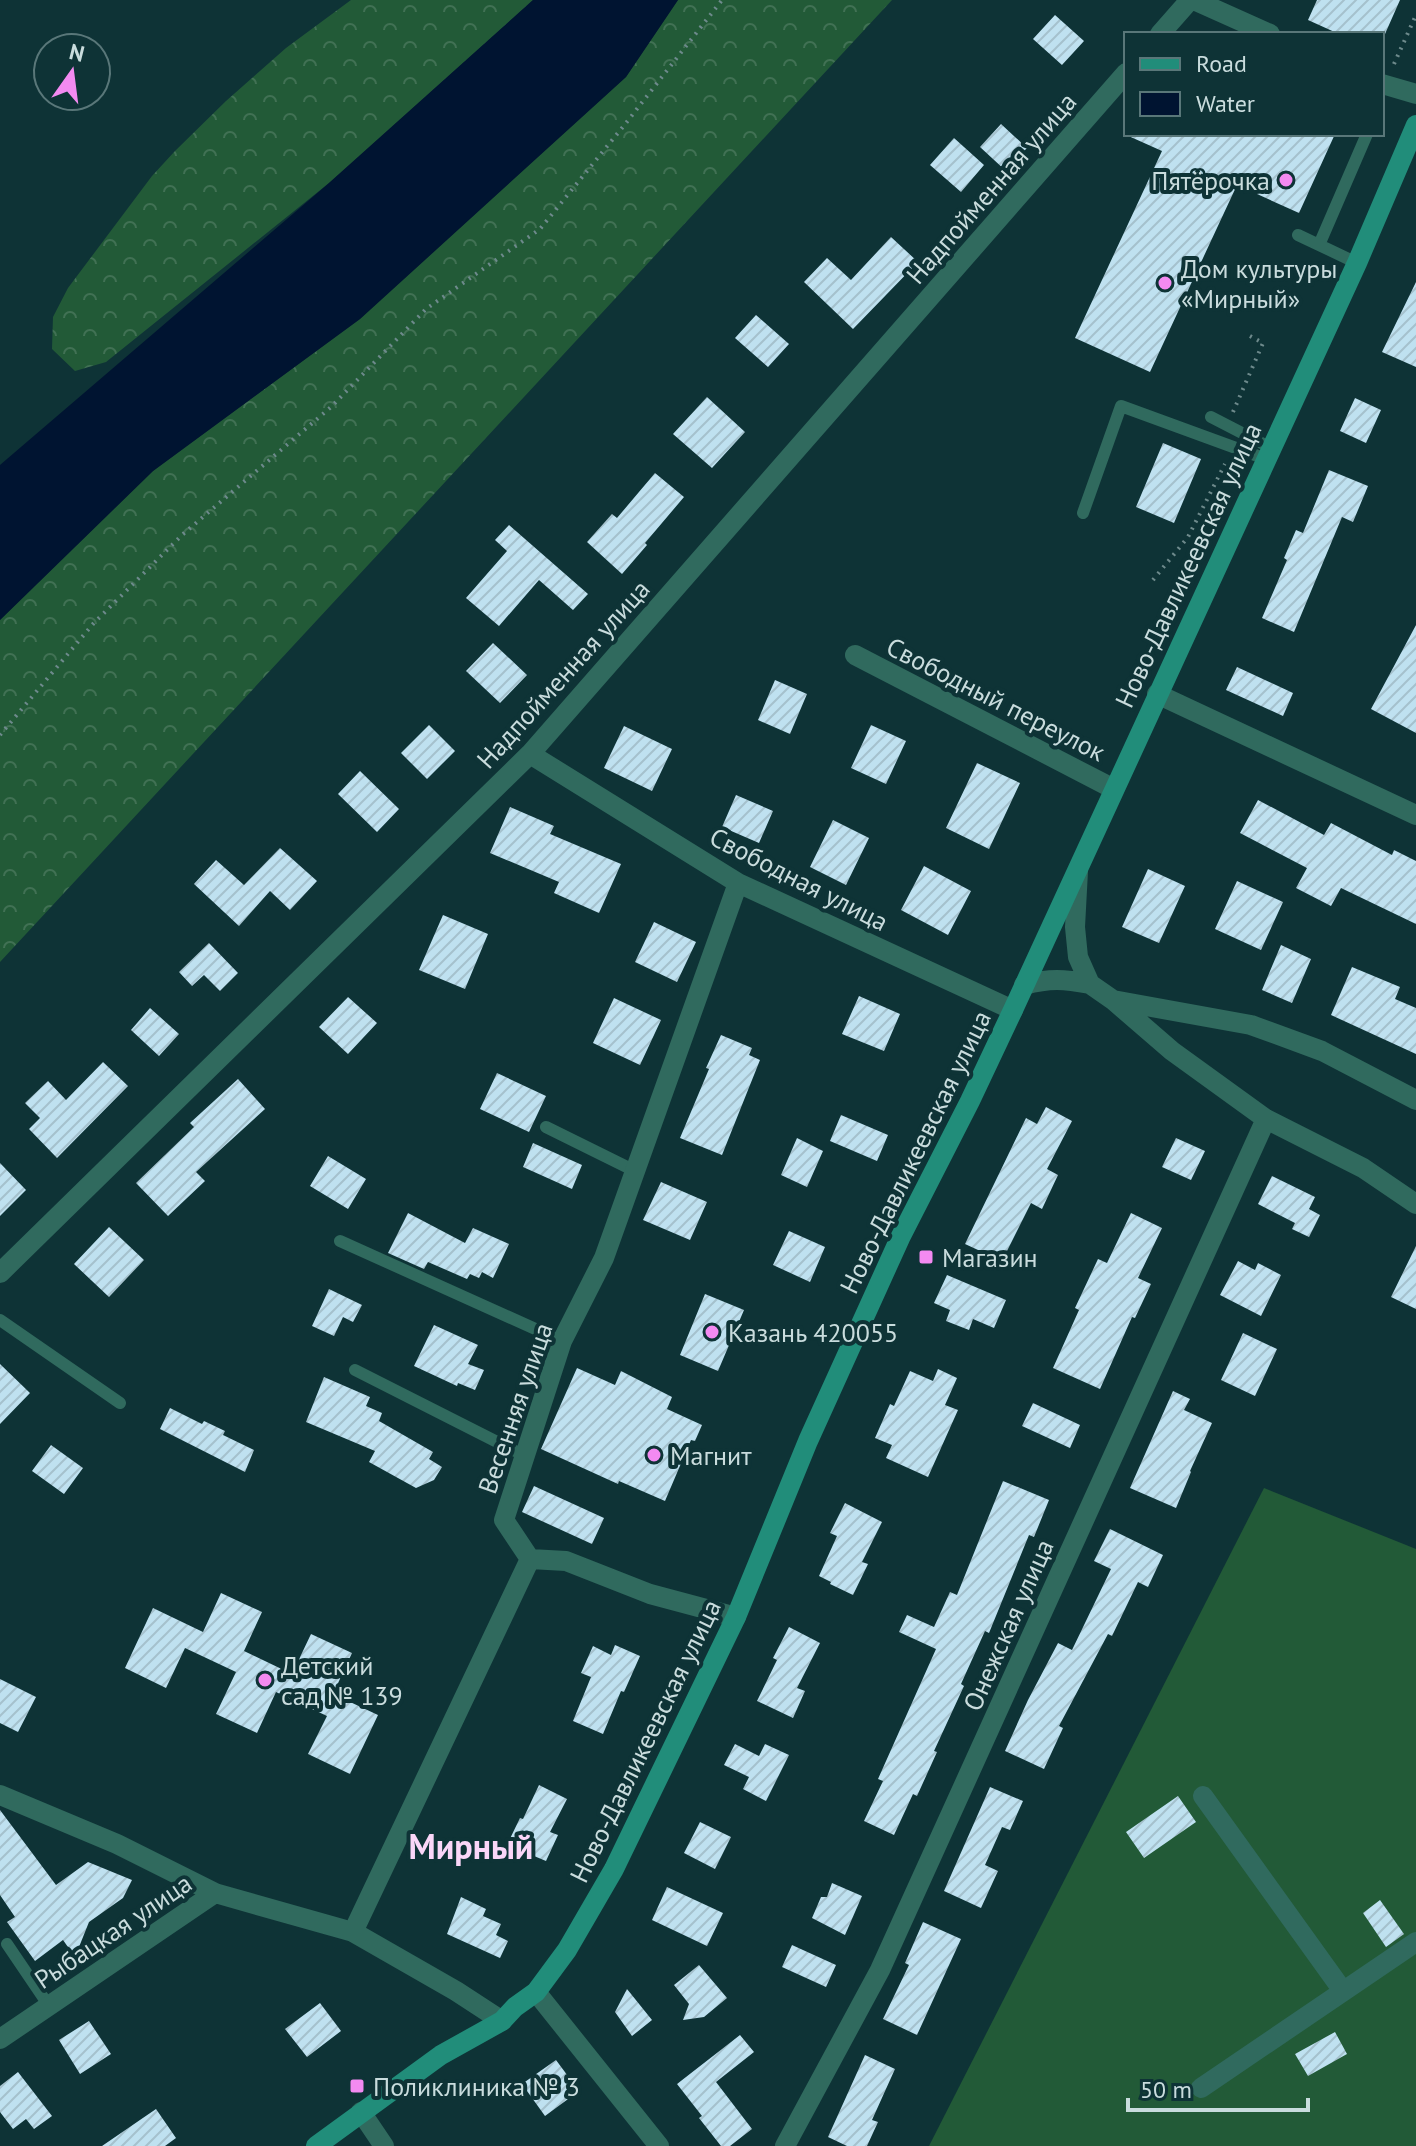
<svg xmlns="http://www.w3.org/2000/svg" width="1416" height="2146" font-family="'PT Sans',sans-serif">
  <style>
    .forest { fill: url(#forest-crowns) }
    .garden { fill: #225a37 }
    .water { fill: #001431 }
    .building { fill: url(#building-hatch) }
    .lines { fill: none; stroke-linecap: round; stroke-linejoin: round }
    .path { stroke: #6e8a8c; stroke-width: 4; stroke-dasharray: 2 6; stroke-linecap: butt }
    .lane { stroke: #306a5e; stroke-width: 12 }
    .street { stroke: #306a5e; stroke-width: 20 }
    .secondary { stroke: #218d7a; stroke-width: 20 }
    .poi-dot { fill: #f38af1; stroke: #0e3336; stroke-width: 3 }
    .labels { text-anchor: middle; dominant-baseline: central; stroke-width: 8; stroke-linejoin: round; paint-order: stroke }
    .poi-label { font-size: 26px; fill: #c9dcdd; stroke: #0e3336; text-anchor: start }
    .street-label { font-size: 26px; fill: #c9dcdd; stroke: #0e3336 }
    .district-label { font-size: 34px; font-weight: bold; fill: #fad6f8; stroke: #0e3336 }
  </style>
  <defs>
    <pattern id="forest-crowns" width="20" height="18" patternUnits="userSpaceOnUse" patternTransform="scale(2)"><rect width="20" height="18" fill="#225a37"/><path d="M2 6a3 3 0 1 1 6 0M12 15a3 3 0 1 1 6 0" fill="none" stroke="#417154"/></pattern>
    <pattern id="building-hatch" width="6" height="6" patternUnits="userSpaceOnUse" patternTransform="scale(2)"><rect width="6" height="6" fill="#bfe1f0"/><path d="M-1 1l2-2M0 6l6-6M5 7l2-2" fill="none" stroke="#a5c1cd"/></pattern>
  </defs>
  <rect width="100%" height="100%" fill="#0e3336"/>
  <path class="forest" d="M351,0H533L329,183L106,362L75,371L52,349L53,317L68,288L152,176L175,151L226,101L286,48Z
    M678,0H892L0,962V620L153,471L360,319L626,77Z"/>
  <path class="garden" d="M1264,1488L1416,1549V2146H929Z"/>
  <path class="water" d="M533,0H678L626,77L360,319L153,471L0,620V465L329,183Z"/>
  <path class="building" d="M1317,0H1400L1385,34H1339L1308,20Z
    M1055,15L1084,41L1062,65L1033,39Z
    M1001,124L1027,148L1006,171L980,147Z
    M1124,134H1335L1299,213L1237,185L1150,372L1075,338L1162,151Z
    M954,138L984,165L961,192L930,165Z
    M891,237L918,262L853,329L804,282L827,258L851,280Z
    M1416,282V367L1382,352Z
    M756,315L789,344L768,367L735,338Z
    M707,397L745,432L712,468L673,434Z
    M1355,398L1381,410L1366,443L1340,431Z
    M1163,443L1201,459L1174,523L1136,507Z
    M1329,470L1368,486L1353,522L1342,517L1294,632L1262,618L1287,560L1284,558L1296,530L1303,533Z
    M655,473L684,497L645,543L647,545L622,574L587,542L612,514L617,518Z
    M509,525L588,594L573,610L539,580L499,626L466,598L507,551L495,540Z
    M1416,625V733L1371,709Z
    M493,643L527,675L500,703L466,671Z
    M1237,667L1293,693L1283,716L1226,690Z
    M775,680L807,694L790,734L758,720Z
    M429,725L455,751L427,779L401,753Z
    M871,725L906,741L886,784L851,768Z
    M624,726L672,749L652,791L604,768Z
    M977,763L1020,783L989,849L946,828Z
    M360,771L399,809L377,832L338,794Z
    M736,795L773,811L759,843L722,827Z
    M1258,800L1324,835L1331,823L1392,855L1394,850L1416,861V924L1341,888L1331,906L1296,888L1307,868L1240,833Z
    M510,807L554,826L550,834L621,864L599,913L554,893L559,882L490,853Z
    M833,820L869,838L846,885L810,867Z
    M280,848L317,881L290,910L270,891L239,926L194,884L216,860L244,885Z
    M924,866L971,891L948,935L901,910Z
    M1148,869L1185,886L1159,943L1122,927Z
    M1237,881L1283,902L1261,950L1215,929Z
    M443,915L488,934L465,989L419,970Z
    M654,922L696,942L677,982L635,962Z
    M209,943L238,973L220,991L204,975L192,986L179,972Z
    M1281,945L1311,959L1292,1003L1262,990Z
    M1352,967L1400,987L1395,999L1416,1008V1054L1331,1015Z
    M859,996L900,1014L884,1051L842,1034Z
    M348,997L377,1023L348,1054L319,1027Z
    M614,998L661,1020L640,1065L593,1043Z
    M150,1008L179,1034L159,1056L131,1030Z
    M721,1035L752,1048L749,1055L760,1060L722,1155L680,1138L709,1069L706,1068Z
    M103,1062L128,1086L57,1158L29,1129L40,1118L25,1103L48,1081L66,1100Z
    M497,1073L546,1096L529,1132L480,1109Z
    M238,1079L265,1109L196,1172L205,1181L168,1216L136,1183L194,1127L190,1123Z
    M1046,1107L1072,1121L1047,1169L1058,1175L1042,1209L1031,1203L1002,1261L965,1244L1026,1118L1037,1124Z
    M841,1115L888,1135L877,1161L830,1141Z
    M797,1138L823,1151L807,1187L781,1175Z
    M1176,1138L1205,1151L1191,1180L1162,1167Z
    M533,1143L582,1165L572,1189L523,1167Z
    M328,1156L366,1179L348,1209L310,1186Z
    M0,1163L26,1190L0,1216Z
    M1272,1176L1315,1197L1309,1209L1320,1215L1309,1237L1292,1229L1295,1223L1258,1204Z
    M661,1182L707,1202L690,1240L643,1220Z
    M408,1213L465,1243L473,1228L509,1244L493,1278L482,1272L479,1278L470,1274L467,1279L428,1262L424,1269L388,1253Z
    M1131,1213L1162,1228L1138,1278L1151,1284L1135,1318L1132,1317L1100,1389L1053,1368L1079,1310L1075,1308L1098,1259L1107,1263Z
    M109,1227L144,1260L109,1297L74,1264Z
    M789,1231L825,1247L810,1282L773,1265Z
    M1416,1246V1309L1391,1297Z
    M1238,1261L1255,1270L1258,1263L1281,1275L1261,1316L1220,1295Z
    M947,1275L1006,1300L994,1328L973,1319L969,1330L946,1321L950,1310L934,1303Z
    M329,1289L362,1305L353,1322L343,1317L334,1336L312,1326Z
    M705,1294L744,1310L718,1371L680,1355Z
    M434,1325L478,1345L468,1364L484,1370L475,1390L458,1383L457,1386L414,1366Z
    M1243,1333L1277,1349L1255,1396L1221,1380Z
    M0,1364L30,1393L0,1424Z
    M577,1368L615,1385L621,1371L672,1397L667,1409L702,1425L695,1441L691,1440L665,1501L619,1481L618,1484L541,1449Z
    M938,1369L957,1378L945,1405L958,1410L928,1477L886,1458L892,1445L875,1438L890,1404L894,1406L910,1371L933,1381Z
    M324,1377L370,1397L366,1406L382,1413L379,1421L433,1452L429,1459L442,1467L434,1480L416,1488L369,1462L375,1451L306,1422Z
    M1173,1391L1190,1399L1184,1410L1212,1423L1190,1471L1191,1472L1176,1508L1130,1488Z
    M1033,1403L1080,1425L1070,1448L1022,1426Z
    M170,1408L202,1424L204,1421L225,1431L223,1435L254,1450L245,1472L160,1429Z
    M51,1445L83,1468L64,1494L32,1471Z
    M1003,1481L1049,1500L1034,1537L1029,1535L989,1633L985,1631L961,1684L964,1686L934,1751L937,1752L917,1796L913,1794L894,1835L864,1821L883,1781L878,1779L936,1649L899,1632L907,1615L934,1627L950,1592L957,1595Z
    M534,1486L604,1518L592,1544L522,1512Z
    M845,1503L882,1522L862,1562L868,1564L853,1595L830,1584L831,1582L819,1576L837,1536L830,1533Z
    M1110,1529L1163,1555L1148,1587L1138,1582L1112,1636L1108,1634L1059,1726L1063,1728L1044,1769L1005,1751L1028,1700L1058,1643L1072,1650L1111,1569L1094,1561Z
    M221,1593L262,1612L244,1651L292,1674L311,1634L352,1653L333,1694L378,1715L350,1774L308,1754L327,1716L276,1692L257,1733L216,1714L236,1672L185,1648L166,1688L125,1668L153,1608L203,1632Z
    M789,1627L820,1643L797,1688L805,1691L793,1718L757,1701L777,1660L773,1658Z
    M615,1645L640,1656L624,1692L621,1691L603,1734L573,1721L591,1677L581,1673L593,1646L611,1655Z
    M0,1679L36,1697L18,1732L0,1723Z
    M735,1744L759,1756L765,1744L789,1755L766,1801L743,1789L749,1777L724,1765Z
    M539,1785L567,1799L550,1832L558,1835L546,1861L534,1856L530,1863L504,1851L520,1818L523,1819Z
    M990,1787L1023,1801L1010,1830L1002,1827L985,1865L998,1871L981,1908L944,1891Z
    M1178,1796L1196,1822L1144,1858L1126,1832Z
    M0,1810L56,1885L88,1862L132,1880L123,1898L89,1922L75,1957L63,1940L35,1961L7,1922L15,1917L0,1895Z
    M700,1822L731,1837L715,1869L684,1853Z
    M832,1883L862,1896L845,1935L812,1918L821,1897H827Z
    M667,1887L723,1913L707,1946L652,1920Z
    M461,1897L486,1909L483,1916L501,1924L496,1935L508,1941L500,1958L447,1934Z
    M1380,1900L1404,1934L1386,1947L1363,1913Z
    M923,1922L961,1939L917,2035L883,2019L909,1965L905,1963Z
    M792,1945L836,1965L826,1987L782,1967Z
    M699,1965L727,1998L704,2017L683,2020L689,2004L674,1985Z
    M627,1989L652,2020L632,2036L615,2012Z
    M320,2003L341,2031L307,2057L285,2029Z
    M89,2021L111,2054L80,2074L59,2040Z
    M1335,2032L1347,2054L1308,2076L1295,2054Z
    M740,2035L754,2052L716,2082L752,2129L730,2146H721L699,2118L702,2116L677,2084Z
    M865,2055L895,2069L872,2120L878,2122L867,2146H847L828,2137Z
    M556,2060L579,2091L545,2116L522,2084Z
    M18,2072L52,2116L34,2129L26,2119L13,2129L0,2112V2086Z
    M156,2109L176,2138L165,2146H102Z"/>
  <g class="lines">
    <path class="path" d="M1394,64L1416,15
      M1233,412L1263,343L1250,336
      M1153,580L1188,537L1225,464
      M0,735L93,624L182,535L331,407L426,309L540,229L626,123L722,0"/>
    <path class="lane" d="M1298,235L1357,263
      M1319,245L1367,134
      M1211,417L1271,448
      M1083,513L1121,406L1266,459
      M546,1127L635,1171
      M340,1241L562,1341
      M0,1320L120,1403
      M355,1370L525,1456
      M7,1944L49,2006"/>
    <path class="street" d="M1194,0L1270,34
      M1160,34L1190,0
      M1382,84L1416,94
      M855,655L1114,789
      M1157,694L1416,815
      M530,754L738,883L1013,1010
      M1078,871L1075,927L1078,957L1090,984L1113,1000L1172,1051L1266,1119L1363,1168L1416,1204
      M1024,985C1050,978 1064,979 1090,984
      M1113,1000L1251,1025L1322,1051L1416,1100
      M0,1273L530,754L1126,73
      M530,1559L566,1561L650,1594L736,1617
      M0,1795L117,1844L215,1893L353,1932L456,1991L502,2021
      M1203,1796L1343,1991
      M353,1932L530,1559L504,1520L562,1341L604,1258L738,883
      M536,1992L659,2146
      M0,2039L215,1893
      M1201,2088L1416,1942
      M361,2112L384,2146
      M785,2146L880,1970L1266,1119"/>
    <path class="secondary" d="M316,2146L441,2055L502,2021L515,2007L536,1992L567,1950L614,1869L736,1617L808,1441L900,1238L970,1101L1013,1010L1357,263L1416,125"/>
  </g>
  <g class="poi-dot">
    <circle cx="1286" cy="180" r="8"/>
    <circle cx="1165" cy="283" r="8"/>
    <rect x="918" y="1249" width="16" height="16" rx="4"/>
    <circle cx="712" cy="1332" r="8"/>
    <circle cx="654" cy="1455" r="8"/>
    <circle cx="265" cy="1680" r="8"/>
    <rect x="349" y="2078" width="16" height="16" rx="4"/>
  </g>
  <g class="labels">
    <g class="poi-label">
      <text x="1270" y="180" text-anchor="end">Пятёрочка</text>
      <text x="1181" y="268">Дом культуры<tspan x="1181" dy="30">«Мирный»</tspan></text>
      <text x="942" y="1257">Магазин</text>
      <text x="728" y="1332">Казань 420055</text>
      <text x="670" y="1455">Магнит</text>
      <text x="281" y="1665">Детский<tspan x="281" dy="30">сад № 139</tspan></text>
      <text x="373" y="2086">Поликлиника № 3</text>
    </g>
    <g class="street-label">
      <text transform="translate(991 188) rotate(-49)">Надпойменная улица</text>
      <text transform="translate(1188 565) rotate(-65)">Ново-Давликеевская улица</text>
      <text transform="translate(563 674) rotate(-48)">Надпойменная улица</text>
      <text transform="translate(996 699) rotate(27)">Свободный переулок</text>
      <text transform="translate(799 879) rotate(27)">Свободная улица</text>
      <text transform="translate(915 1152) rotate(-64)">Ново-Давликеевская улица</text>
      <text transform="translate(515 1408) rotate(-71)">Весенняя улица</text>
      <text transform="translate(1008 1625) rotate(-66)">Онежская улица</text>
      <text transform="translate(645 1741) rotate(-64)">Ново-Давликеевская улица</text>
      <text transform="translate(113 1931) rotate(-34)">Рыбацкая улица</text>
    </g>
    <g class="district-label">
      <text x="471" y="1846">Мирный</text>
    </g>
  </g>
  <rect x="1124" y="32" width="260" height="104" fill="#0e3336" stroke="#597779" stroke-width="2"/>
  <rect x="1140" y="58" width="40" height="12" fill="#218d7a" stroke="#597779" stroke-width="2"/>
  <text x="1196" y="72" font-size="24" fill="#c9dcdd">Road</text>
  <rect x="1140" y="92" width="40" height="24" fill="#001431" stroke="#597779" stroke-width="2"/>
  <text x="1196" y="112" font-size="24" fill="#c9dcdd">Water</text>
  <g transform="translate(72 72) rotate(14)"><circle r="38" fill="#0e3336" stroke="#597779" stroke-width="2"/>
  <path d="M0-6L14 30L0 20L-14 30Z" fill="#f38af1"/>
  <text y="-12" font-size="22" font-weight="bold" text-anchor="middle" fill="#c9dcdd">N</text>
  </g>
  <path d="M1128 2098v12h180v-12" fill="none" stroke="#c9dcdd" stroke-width="4"/>
  <text x="1140" y="2098" font-size="24" fill="#c9dcdd" stroke="#0e3336" stroke-width="6" paint-order="stroke">50 m</text>
</svg>
